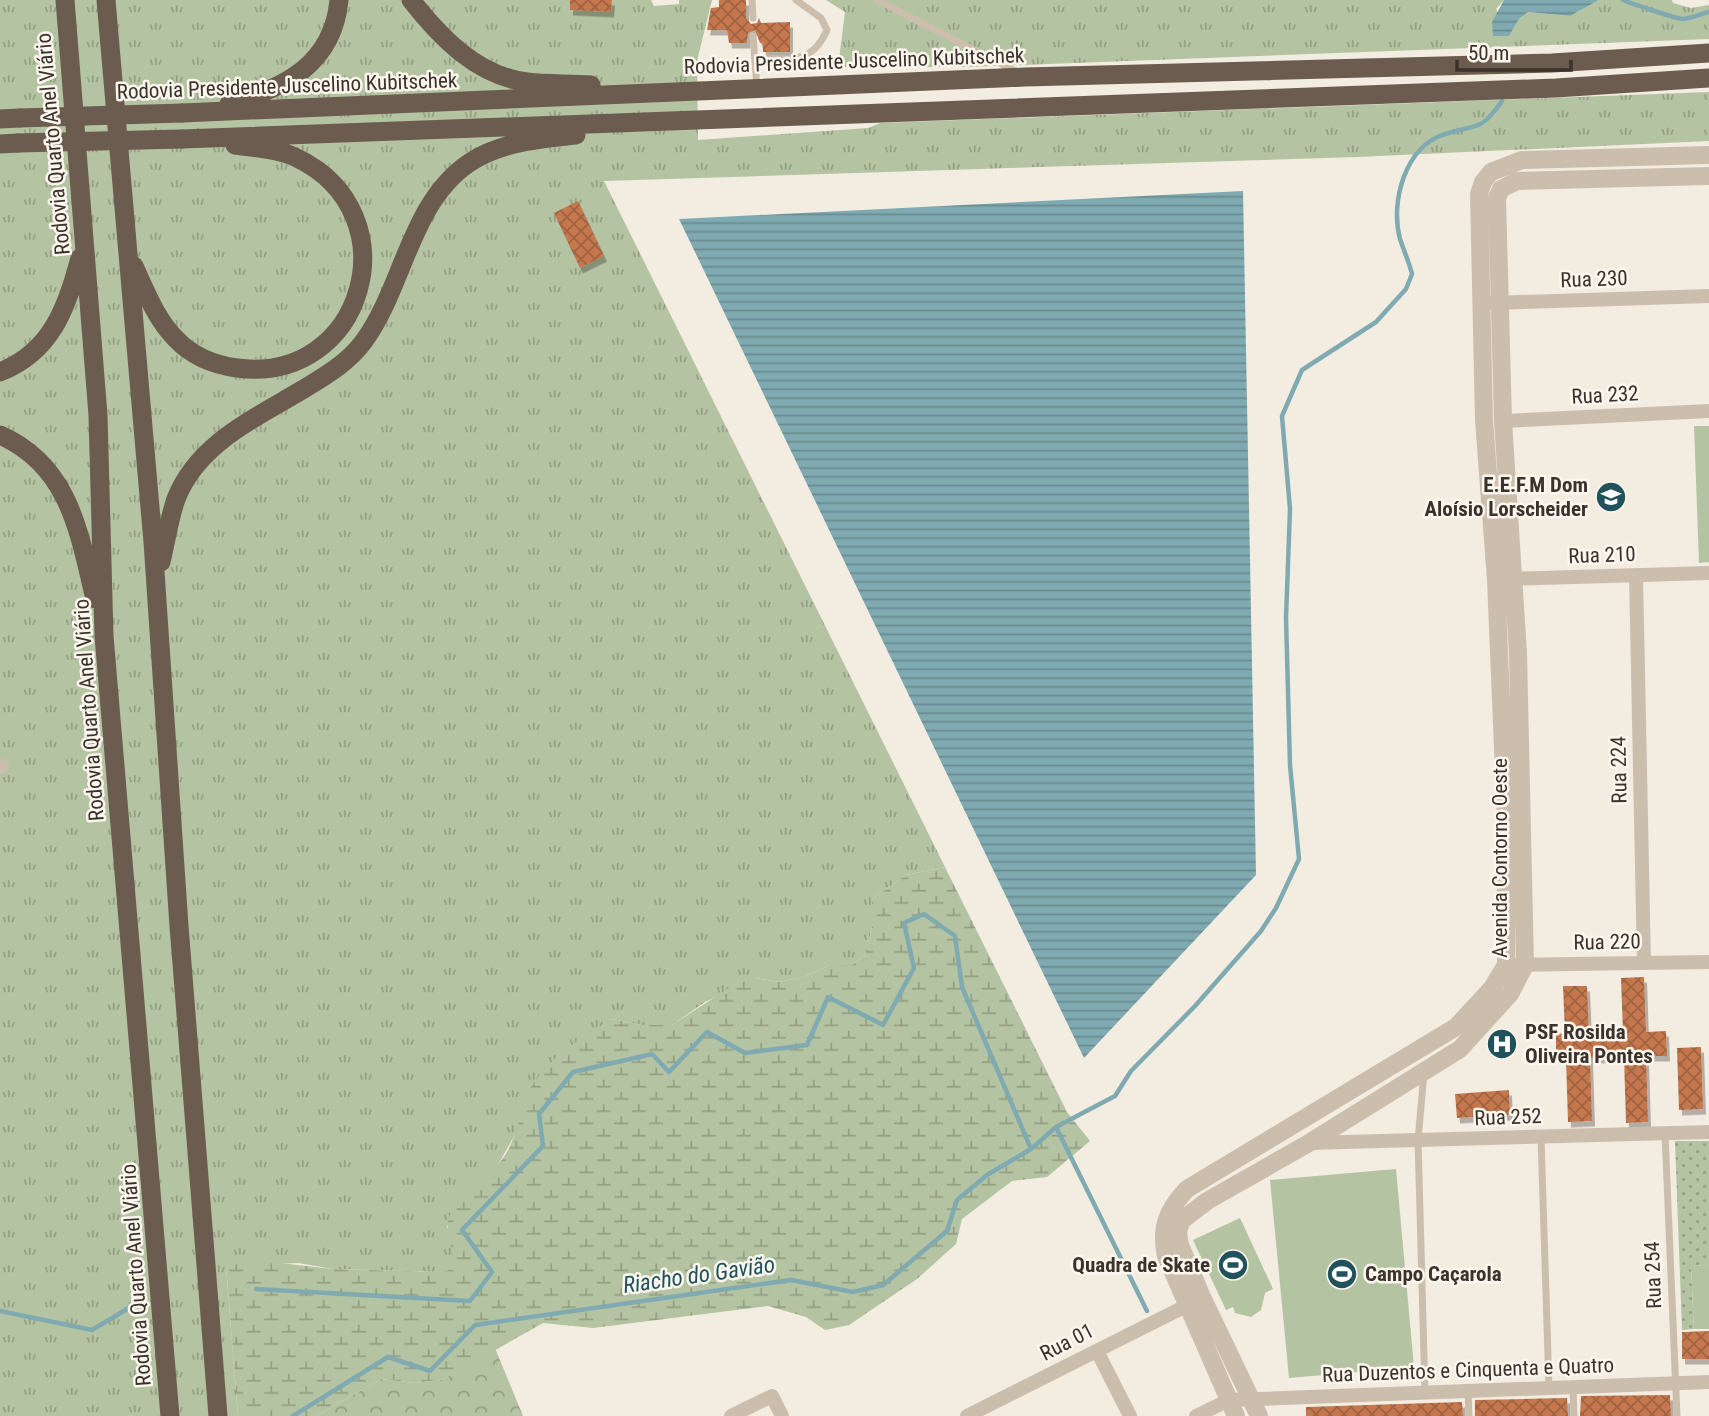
<svg xmlns="http://www.w3.org/2000/svg" width="1709" height="1416" font-family="'Roboto Condensed',sans-serif">
  <style>
    .grass { fill: url(#grass-tufts) }
    .forest { fill: url(#forest-crowns) }
    .wetland { fill: url(#wetland-marsh) }
    .park { fill: url(#park-dots) }
    .pitch { fill: #b4c3a1 }
    .water { fill: url(#water-rules) }
    .lines { fill: none; stroke-linecap: round; stroke-linejoin: round }
    .stream { stroke: #80aab1; stroke-width: 4.5 }
    .building { fill: url(#building-cross-hatch); filter: url(#shadow) }
    .service { stroke: #ccbead; stroke-width: 7 }
    .minor { stroke: #ccbead; stroke-width: 14 }
    .tertiary { stroke: #ccbead; stroke-width: 18 }
    .trunk { stroke: #6c5c50; stroke-width: 19 }
    .trunk-bridge { stroke: #6c5c50; stroke-width: 19 }
    .labels { text-anchor: middle; dominant-baseline: central; stroke-width: 5; stroke-linejoin: round; paint-order: stroke }
    .street-label { font-size: 21px; fill: #3b322b; stroke: #fbf6ee }
    .poi-label { font-size: 21px; font-weight: bold; fill: #3b322b; stroke: #fbf6ee; text-anchor: end }
    .water-label { font-size: 23px; font-style: italic; fill: #21525c; stroke: #fbf6ee }
  </style>
  <defs>
    <pattern id="grass-tufts" width="24" height="20" patternUnits="userSpaceOnUse" patternTransform="scale(1.75)"><rect width="24" height="20" fill="#b4c3a1"/><path d="M3 7l-1-3M5 7V3M7 7l1-3M15 17l-1-3M17 17v-4M19 17l1-3" fill="none" stroke="#949f83"/></pattern>
    <pattern id="forest-crowns" width="20" height="18" patternUnits="userSpaceOnUse" patternTransform="scale(1.75)"><rect width="20" height="18" fill="#b4c3a1"/><path d="M2 6a3 3 0 1 1 6 0M12 15a3 3 0 1 1 6 0" fill="none" stroke="#949f83"/></pattern>
    <pattern id="wetland-marsh" width="20" height="14" patternUnits="userSpaceOnUse" patternTransform="scale(1.75)"><rect width="20" height="14" fill="#b4c3a1"/><path d="M1 5h8M5 5V1M11 12h8M15 12V8" fill="none" stroke="#949f83"/></pattern>
    <pattern id="park-dots" width="8" height="8" patternUnits="userSpaceOnUse" patternTransform="scale(1.75)"><rect width="8" height="8" fill="#b4c3a1"/><path d="M2 2h.1M6 6h.1" fill="none" stroke="#949f83" stroke-width="1.8" stroke-linecap="round"/></pattern>
    <pattern id="water-rules" width="6" height="5" patternUnits="userSpaceOnUse" patternTransform="scale(1.75)"><rect width="6" height="5" fill="#80aab1"/><path d="M0 2.5h6" fill="none" stroke="#6a8b90"/></pattern>
    <pattern id="building-cross-hatch" width="8" height="8" patternUnits="userSpaceOnUse" patternTransform="scale(1.75)"><rect width="8" height="8" fill="#c5774e"/><path d="M0 0l8 8M0 8l8-8" fill="none" stroke="#a16241"/></pattern>
    <filter id="shadow"><feDropShadow dx="3" dy="5.5" stdDeviation="0" flood-color="#0004"/></filter>
  </defs>
  <rect width="100%" height="100%" fill="#f3ede1"/>
  <path class="grass" d="M0,0H591V11L611,12L612,0H651L654,6L679,4V0H712L697,61L698,140L868,128L880,123L1709,92V141L1357,157L604,181L945,867L906,875L872,899V927L865,955L852,965H830L804,977L779,982L756,978L705,1002L672,1025H641L612,1019L529,1092L516,1133L499,1163L447,1226L455,1252V1269L439,1272L333,1269L298,1263L226,1266L238,1416H0Z
    M826,0H1504L1496,9L1509,35L1519,19L1528,12L1570,16L1599,0H1672L1673,3L1691,8L1709,5V39L968,67H838L845,12Z"/>
  <path class="forest" d="M495,1348L523,1416H316L381,1379L415,1383L444,1379Z"/>
  <path class="wetland" d="M945,867L1067,1112L1090,1141L1047,1177L1012,1181L962,1219L956,1244L917,1279L849,1325L825,1330L806,1317L768,1306L593,1328L543,1323L444,1379L415,1383L381,1379L316,1416H238L226,1266L262,1261L333,1269L439,1272L454,1269C455,1254 446,1234 448,1222C458,1181 475,1189 499,1163C516,1144 519,1116 528,1094C543,1060 583,1038 612,1019L641,1025H672L735,984L756,978L779,982L804,977L830,965H852L865,955L872,927V899L906,875Z"/>
  <path class="park" d="M1675,1141H1709V1265L1691,1266L1694,1329L1682,1330Z"/>
  <path class="pitch" d="M1694,426H1709V562L1699,563Z
    M1396,1169L1414,1367L1289,1378L1270,1180Z
    M1240,1218L1273,1289L1265,1293L1261,1310L1251,1317L1235,1313L1233,1307L1226,1310L1193,1240Z
    M1709,1265V1329H1694L1691,1266Z"/>
  <path class="water" d="M1504,0H1599L1570,16L1528,12L1519,19L1509,36H1493L1492,22Z
    M1243,191L1256,875L1084,1058L679,219Z"/>
  <g class="lines">
    <path class="stream" d="M1623,0C1626,2 1678,19 1682,19C1690,19 1700,14 1709,12
      M1056,1127L1147,1311
      M256,1289L470,1301L492,1272L462,1230L543,1146L539,1114L573,1072L652,1054L669,1072L707,1032L745,1053L807,1045L828,997L883,1025L914,968L904,923L924,914L955,936L962,987L1031,1149
      M0,1311L92,1330L142,1300
      M293,1416L388,1357L430,1371L475,1325L791,1280L853,1292L883,1285L947,1231L957,1200L987,1175L1031,1149L1056,1127L1115,1096L1131,1071L1195,1006L1261,931L1276,908L1299,859L1290,765L1286,618L1290,509L1282,416L1302,370L1376,322L1406,289L1412,274C1409,262 1404,251 1400,239C1390,202 1405,146 1445,134C1478,124 1480,132 1502,101"/>
  </g>
  <path class="building" d="M570,0H612L611,12L570,10Z
    M719,0H746V18L751,24L757,23L759,18L761,23L790,22V52H763V43H760L755,30L748,33L747,43H729L727,30H707L711,8L719,7Z
    M578,201L604,256L580,268L554,213Z
    M1644,977L1646,1032L1666,1031L1667,1056H1646L1648,1122L1626,1123L1624,1057L1590,1058L1592,1121L1568,1122L1566,1058H1556V1034L1565,1033L1563,986H1587L1589,1033L1623,1032L1621,978Z
    M1701,1047L1703,1109L1679,1110L1677,1048Z
    M1509,1090L1510,1115L1457,1118L1455,1094Z
    M1709,1331V1359H1682V1332Z
    M1670,1395L1671,1416H1580L1581,1396Z
    M1567,1398L1568,1416H1475V1400Z
    M1462,1402L1463,1416H1306V1407Z"/>
  <g class="lines">
    <path class="service" d="M752,0L753,18
      M877,0L1015,71
      M753,36L757,87
      M755,59C789,58 811,66 827,30L821,18L796,0
      M1424,1073L1418,1140L1425,1392
      M1665,1134L1677,1416
      M1541,1137L1549,1388
      M1573,1387L1574,1416
      M1468,1391L1469,1416"/>
    <path class="minor" d="M1491,303L1709,296
      M1503,421L1709,411
      M1636,575L1644,963
      M1504,579L1709,573
      M0,767L2,766
      M1515,965L1709,962
      M1309,1143L1709,1132
      M1097,1351L1130,1416
      M731,1416L772,1396L782,1416
      M967,1416L1186,1306
      M1196,1416L1229,1400L1709,1382"/>
    <path class="tertiary" d="M1501,189L1517,181L1709,176
      M1236,1416L1166,1256C1160,1228 1167,1210 1187,1189L1456,1027L1492,988L1506,965V820L1496,580L1484,420L1479,194L1483,182L1491,172L1522,160L1709,155
      M1259,1416L1202,1297L1180,1245L1178,1233L1181,1221L1207,1201L1309,1143L1460,1049L1510,994L1525,965L1518,653L1503,421L1497,198L1501,189"/>
    <path class="trunk" d="M65,0L98,415L104,636L170,1416
      M106,0L153,542L179,926L218,1416
      M411,0C440,37 477,76 527,82C548,85 570,83 591,85
      M229,104C284,88 333,65 339,0
      M182,113L1025,77L1552,63L1709,53
      M0,119L20,118
      M182,139L1556,88L1709,78
      M0,144L18,143
      M134,266C146,292 156,319 176,339C192,356 215,365 237,368C364,385 413,214 297,158C279,149 255,148 235,145
      M0,372C51,352 67,308 80,258
      M0,435C70,466 79,533 95,599
      M161,562C166,541 169,519 176,499C197,444 255,418 302,390C325,376 348,363 364,341C404,286 410,203 469,163C500,142 540,139 576,135"/>
    <path class="trunk-bridge" d="M20,118L182,113
      M18,143L182,139"/>
  </g>
  <defs>
    <g id="school-disc" transform="scale(1.575)"><circle r="9.5" fill="#21525c" stroke="#fbf6ee"/><path d="M0-5L7-2L0 1L-7-2ZM-4 1L0 2.5L4 1V4Q0 6-4 4Z" fill="#fff"/></g>
    <g id="hospital-disc" transform="scale(1.575)"><circle r="9.5" fill="#21525c" stroke="#fbf6ee"/><path d="M-5-5h3v3.5h4V-5h3V5h-3V1.5h-4V5h-3Z" fill="#fff"/></g>
    <g id="stadium-disc" transform="scale(1.575)"><circle r="9.5" fill="#21525c" stroke="#fbf6ee"/><path d="M0-5a6.5 5 0 1 0 0 10a6.5 5 0 1 0 0-10ZM-3.5-1.8h7v3.6h-7Z" fill="#fff"/></g>
  </defs>
  <g fill-rule="evenodd">
    <use href="#school-disc" x="1611" y="497"/>
    <use href="#hospital-disc" x="1502" y="1044"/>
    <use href="#stadium-disc" x="1233" y="1265"/>
    <use href="#stadium-disc" x="1342" y="1274"/>
  </g>
  <g class="labels">
    <g class="street-label">
      <text transform="translate(854 61) rotate(-2)">Rodovia Presidente Juscelino Kubitschek</text>
      <text transform="translate(287 86) rotate(-2)">Rodovia Presidente Juscelino Kubitschek</text>
      <text transform="translate(53 144) rotate(-95)">Rodovia Quarto Anel Viário</text>
      <text transform="translate(1594 279) rotate(-2)">Rua 230</text>
      <text transform="translate(1605 395) rotate(-3)">Rua 232</text>
      <text transform="translate(1602 555) rotate(-2)">Rua 210</text>
      <text transform="translate(89 710) rotate(-94)">Rodovia Quarto Anel Viário</text>
      <text transform="translate(1619 770) rotate(-91)">Rua 224</text>
      <text transform="translate(1500 858) rotate(-90)">Avenida Contorno Oeste</text>
      <text transform="translate(1607 942) rotate(-1)">Rua 220</text>
      <text transform="translate(1508 1117) rotate(-2)">Rua 252</text>
      <text transform="translate(136 1275) rotate(-94)">Rodovia Quarto Anel Viário</text>
      <text transform="translate(1653 1275) rotate(-92)">Rua 254</text>
      <text transform="translate(1067 1342) rotate(-27)">Rua 01</text>
      <text transform="translate(1468 1370) rotate(-2)">Rua Duzentos e Cinquenta e Quatro</text>
    </g>
    <g class="poi-label">
      <text x="1588" y="485">E.E.F.M Dom<tspan x="1588" dy="24">Aloísio Lorscheider</tspan></text>
      <text x="1525" y="1032" text-anchor="start">PSF Rosilda<tspan x="1525" dy="24">Oliveira Pontes</tspan></text>
      <text x="1210" y="1265">Quadra de Skate</text>
      <text x="1365" y="1274" text-anchor="start">Campo Caçarola</text>
    </g>
    <g class="water-label">
      <text transform="translate(699 1275) rotate(-8)">Riacho do Gavião</text>
    </g>
  </g>
  <path d="M1457 60v10h114v-10" fill="none" stroke="#3b322b" stroke-width="3.5"/>
  <text x="1468" y="60" font-size="21" fill="#3b322b" stroke="#fbf6ee" stroke-width="5" paint-order="stroke">50 m</text>
</svg>
